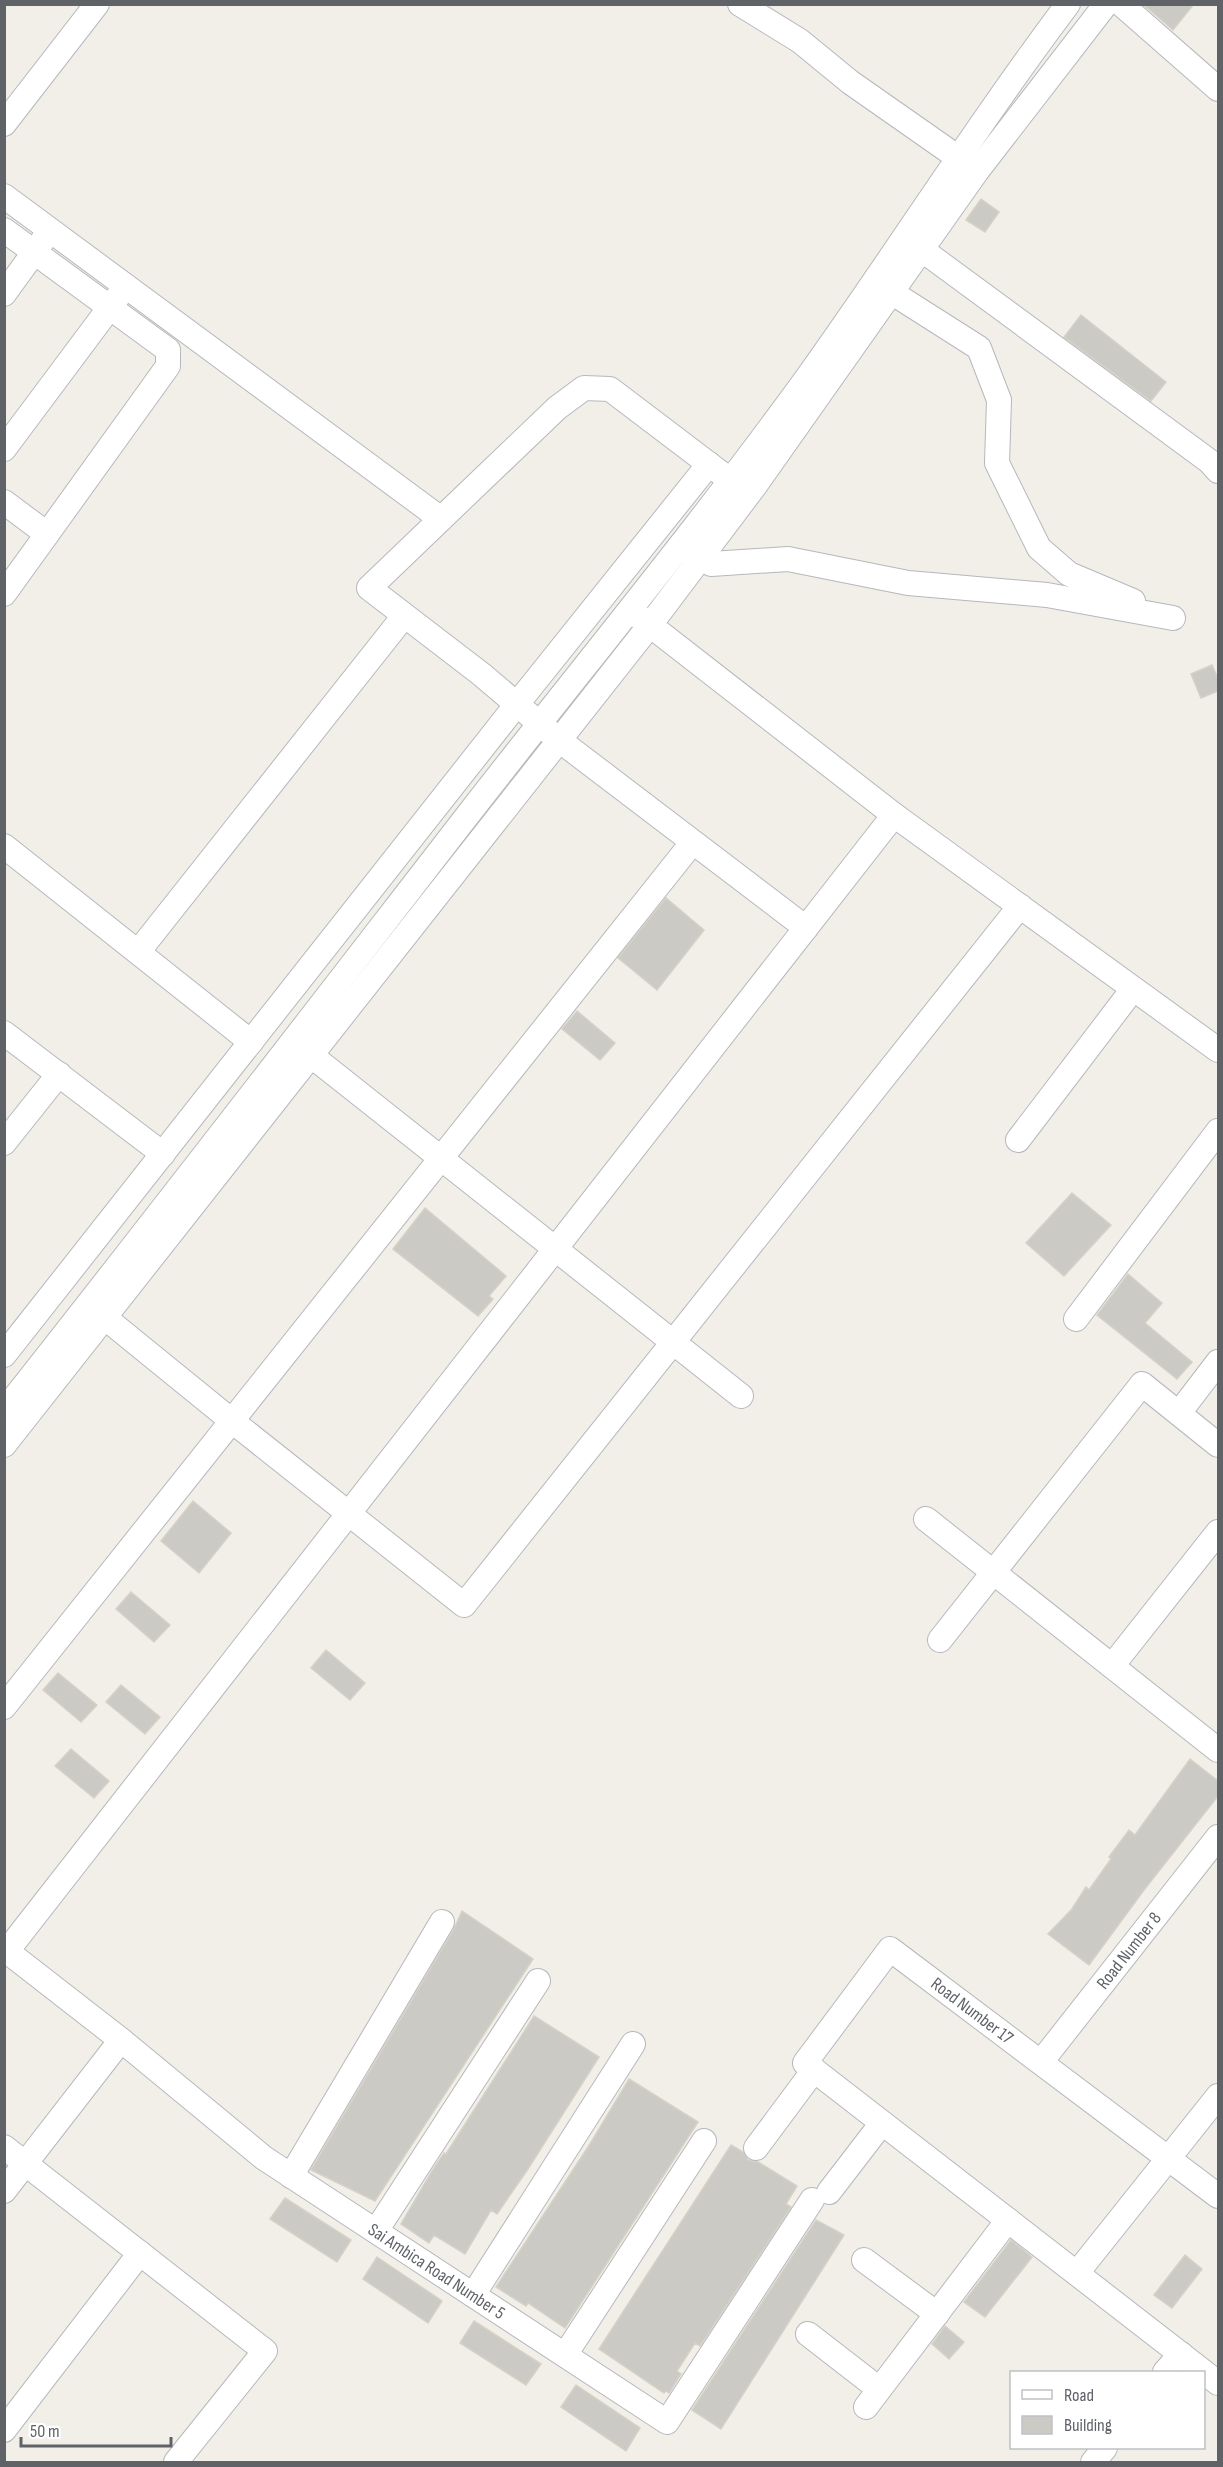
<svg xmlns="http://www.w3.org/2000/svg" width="1223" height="2467" font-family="'Sofia Sans Condensed',sans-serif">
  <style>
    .building { fill: #cccac5; stroke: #d6d1c6; stroke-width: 1.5 }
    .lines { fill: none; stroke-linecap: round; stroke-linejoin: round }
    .minor-casing { stroke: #b5b8bc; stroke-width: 26 }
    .minor { stroke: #fff; stroke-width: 24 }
    .labels { text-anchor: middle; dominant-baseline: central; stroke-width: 4.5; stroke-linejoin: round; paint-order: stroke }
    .street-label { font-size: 18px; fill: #5f6368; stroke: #fff }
  </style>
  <rect width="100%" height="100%" fill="#f1efe8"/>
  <path class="building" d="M1143,4H1194L1173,30Z
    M981,199L999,212L985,232L966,220Z
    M1081,315L1166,382L1151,401L1064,337Z
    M1212,665L1218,679V691L1201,698L1191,674Z
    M666,898L704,930L657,990L618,958Z
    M577,1011L615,1043L600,1060L562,1029Z
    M1072,1193L1111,1225L1064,1276L1026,1243Z
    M425,1208L506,1276L489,1296L493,1299L478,1316L393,1249Z
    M1128,1274L1162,1303L1145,1323L1192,1362L1177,1379L1097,1315Z
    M193,1501L231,1533L199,1573L161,1541Z
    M131,1592L170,1625L154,1642L116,1609Z
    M326,1650L365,1683L350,1700L311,1668Z
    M58,1673L97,1705L81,1722L43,1690Z
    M121,1685L160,1717L145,1734L106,1702Z
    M71,1749L109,1781L94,1798L55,1766Z
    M1190,1759L1218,1781V1796L1144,1890L1089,1965L1048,1934L1072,1909L1086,1887L1089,1890L1111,1859L1109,1857L1129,1830L1135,1835Z
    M462,1911L533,1959L375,2201L311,2170L454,1929Z
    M534,2016L599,2057L528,2169L497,2214L491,2210L465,2254L434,2235L429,2243L401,2224L432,2171L444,2153L446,2154Z
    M629,2079L698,2122L565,2328L528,2303L526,2306L496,2287L590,2144Z
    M731,2145L743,2152L748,2160L758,2162L797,2186L786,2204L791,2207L700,2346L695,2343L677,2371L681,2374L669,2393L666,2391L664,2393L599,2349Z
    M285,2198L351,2240L337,2262L270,2219Z
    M816,2220L844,2235L721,2429L692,2410Z
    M1011,2240L1032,2257L985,2317L964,2302Z
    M1185,2255L1202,2269L1172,2308L1154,2295Z
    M377,2257L442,2301L428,2323L363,2279Z
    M474,2321L541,2364L526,2385L460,2343Z
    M945,2326L964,2342L949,2359L932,2344Z
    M576,2385L640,2428L626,2451L561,2407Z"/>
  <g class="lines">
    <g class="minor-casing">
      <g id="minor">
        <path d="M740,4L800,41L850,82L970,166"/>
        <path d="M1121,4L1218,89"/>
        <path d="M4,124L97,4"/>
        <path d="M4,196L441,519L557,408L584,388L610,389L722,474"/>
        <path d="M4,230L168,350V366L4,594"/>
        <path d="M910,241L1209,461L1218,471"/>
        <path d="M891,292L979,348L999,400L997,463L1039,548L1069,574L1133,601"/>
        <path d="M4,294L43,240"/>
        <path d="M4,449L119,295"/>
        <path d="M4,502L47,534"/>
        <path d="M441,519L369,588L481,674L559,740L806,928"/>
        <path d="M689,551L711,564L788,559L908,583L1047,595L1173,618"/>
        <path d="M637,615L894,815L1218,1050"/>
        <path d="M4,846L251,1042"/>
        <path d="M138,952L404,616"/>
        <path d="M4,1033L163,1154"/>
        <path d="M298,1045L741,1396"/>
        <path d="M1018,1140L1133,989"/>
        <path d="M4,1143L59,1074"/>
        <path d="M93,1308L232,1421L464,1605L1020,906"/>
        <path d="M1076,1319L1218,1131"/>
        <path d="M4,1355L517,704L709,464"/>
        <path d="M4,1411C160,1214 313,1015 467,816C581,669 700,526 809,375C897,252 977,125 1068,4"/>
        <path d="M1179,1413L1218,1362"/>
        <path d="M4,1445L650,625L754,487L977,171L1106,4"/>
        <path d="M926,1519L1218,1750"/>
        <path d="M940,1640L1142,1384L1218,1445"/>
        <path d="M1112,1666L1218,1532"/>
        <path d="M4,1707L692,843"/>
        <path id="s1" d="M4,1949L121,2040L264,2158L667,2422L812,2200"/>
        <path d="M7,1951L894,815"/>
        <path id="s2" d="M1041,2062L1218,1837"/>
        <path d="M4,2147L265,2351L176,2462"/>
        <path d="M756,2148L814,2070"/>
        <path d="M291,2176L442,1922"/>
        <path d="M4,2191L121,2040"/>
        <path d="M829,2192L882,2123"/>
        <path d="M1218,2196L890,1949L805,2063L1218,2383"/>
        <path d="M376,2231L538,1981"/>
        <path d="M864,2260L937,2314"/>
        <path d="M1077,2273L1218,2096"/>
        <path d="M473,2295L633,2044"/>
        <path d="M808,2334L879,2389"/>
        <path d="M565,2355L704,2141"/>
        <path d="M1165,2372L1181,2354"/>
        <path d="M866,2407L1008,2220"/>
        <path d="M4,2430L140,2253"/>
        <path d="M1093,2462L1105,2448"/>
      </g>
    </g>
    <use href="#minor" class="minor"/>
  </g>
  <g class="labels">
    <g class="street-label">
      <text stroke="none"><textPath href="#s2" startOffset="142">Road Number 8</textPath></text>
      <text transform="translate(972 2011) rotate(37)">Road Number 17</text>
      <text stroke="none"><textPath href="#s1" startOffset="540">Sai Ambica Road Number 5</textPath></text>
    </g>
  </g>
  <rect width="1223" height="2467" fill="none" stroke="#5f6368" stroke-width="12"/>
  <rect x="1010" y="2371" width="195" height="78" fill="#ffffff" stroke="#bfc1c3" stroke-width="1.5"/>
  <rect x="1022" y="2390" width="30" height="9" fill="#ffffff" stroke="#bfc1c3" stroke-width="1.5"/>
  <text x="1064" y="2401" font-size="18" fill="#5f6368">Road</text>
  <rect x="1022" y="2416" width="30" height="18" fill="#cccac5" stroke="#bfc1c3" stroke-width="1.5"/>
  <text x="1064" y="2431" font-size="18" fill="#5f6368">Building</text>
  <path d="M21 2437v9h150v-9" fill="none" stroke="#5f6368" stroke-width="3"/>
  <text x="30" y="2437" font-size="18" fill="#5f6368" stroke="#ffffff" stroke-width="4.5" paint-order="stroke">50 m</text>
</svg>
